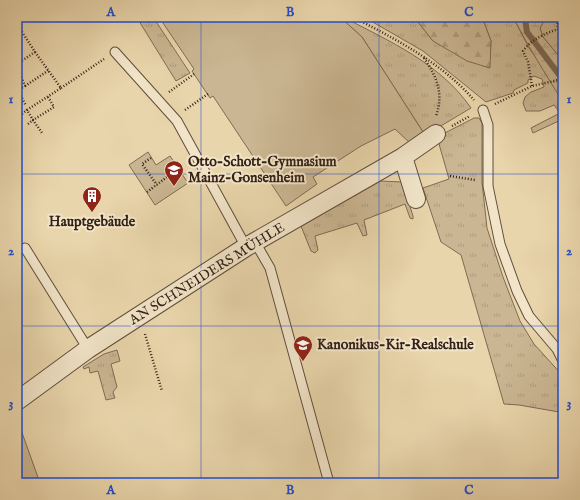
<svg xmlns="http://www.w3.org/2000/svg" width="580" height="500" font-family="'IM FELL English',serif">
  <style>
    .grass { fill: url(#grass-tufts); stroke: #7e6c54 }
    .forest { fill: url(#forest-firs); stroke: #7e6c54 }
    .wetland { fill: url(#wetland-marsh); stroke: #7e6c54 }
    .garden { fill: #cab692; stroke: #7e6c54 }
    .lines { fill: none; stroke-linecap: round; stroke-linejoin: round }
    .stream { stroke: #7b6852; stroke-width: 6 }
    .lane-casing { stroke: #604e3c; stroke-width: 11 }
    .street-casing { stroke: #604e3c; stroke-width: 20 }
    .path { stroke: #332117; stroke-width: 2.5; stroke-dasharray: 1 2; stroke-linecap: butt }
    .lane { stroke: #f1e4c8; stroke-width: 9 }
    .street { stroke: #f1e4c8; stroke-width: 18 }
    .grid { fill: none; stroke: #1d4ed8; stroke-width: 1; stroke-opacity: 0.55 }
    .labels { text-anchor: middle; dominant-baseline: central; stroke-width: 4; stroke-linejoin: round; paint-order: stroke }
    .poi-label { font-size: 14px; font-weight: bold; fill: #332117; stroke: #f1e4c8; text-anchor: start }
    .street-label { font-size: 14px; fill: #332117; stroke: #f1e4c8 }
    .neatline { fill: none; stroke: #1d4ed8; stroke-width: 1.5 }
    .grid-label { font-size: 13px; text-anchor: middle; font-weight: bold; fill: #1d4ed8 }
  </style>
  <defs>
    <pattern id="grass-tufts" width="24" height="20" patternUnits="userSpaceOnUse"><rect width="24" height="20" fill="#cab692"/><path d="M3 7l-1-3M5 7V3M7 7l1-3M15 17l-1-3M17 17v-4M19 17l1-3" fill="none" stroke="#ae9c7d"/></pattern>
    <pattern id="forest-firs" width="22" height="20" patternUnits="userSpaceOnUse"><rect width="22" height="20" fill="#cab692"/><path d="M5 1l3.5 6h-7zM16 11l3.5 6h-7z" fill="#ae9c7d"/></pattern>
    <pattern id="wetland-marsh" width="20" height="14" patternUnits="userSpaceOnUse"><rect width="20" height="14" fill="#cab692"/><path d="M1 5h8M5 5V1M11 12h8M15 12V8" fill="none" stroke="#ae9c7d"/></pattern>
  </defs>
  <rect width="100%" height="100%" fill="#e9d5ab"/>
  <filter id="stains"><feTurbulence type="fractalNoise" baseFrequency=".005" numOctaves="4"/><feColorMatrix values="0 0 0 0 .2 0 0 0 0 .09 0 0 0 0 .02 0 0 0 .5 -.17"/></filter>
  <radialGradient id="worn" r=".72"><stop offset=".6" stop-color="#630" stop-opacity="0"/><stop offset="1" stop-color="#630" stop-opacity=".3"/></radialGradient>
  <path class="grass" d="M145,17H153L190,73L176,81L139,21Z
    M340,17H343C389,41 440,63 471,108L434,130L423,132L362,37Z
    M364,17H414L433,41L489,68L491,41L482,17H510L514,19L529,48L549,76L563,102V119L533,133L531,128L560,113L554,105L540,111H526L523,103L525,97L531,92L544,87L542,79L534,76L528,80V83L514,90L513,93L486,102L423,51Z
    M546,17H563V61L543,37L540,28Z
    M474,118H479L482,123V182L487,228L503,277L520,321L534,344L563,376V417L559,412L519,405L504,404L461,255L441,242L423,188L449,179L437,137Z
    M380,181L402,182L413,216V219L410,218L405,204L364,220L367,235L363,236L357,223L315,236L318,250L315,253L311,251L301,226Z
    M117,350L120,361L111,364L117,387L113,392L115,398L106,400L98,371L90,373L89,367L84,369L83,367L104,354Z"/>
  <path class="forest" d="M414,17H482L491,41L490,68L467,61L433,41Z"/>
  <path class="wetland" d="M514,17H546L540,28L543,37L563,61V102C546,75 529,48 514,19Z"/>
  <path class="garden" d="M159,17H340L362,37L423,132L410,143L395,129L361,146L313,177L317,184L286,206L213,96L210,98L192,71L194,69Z
    M148,152L156,165L170,156L188,183L155,205L129,165Z
    M17,419L20,427L40,483H17Z"/>
  <g class="lines">
    <path class="stream" d="M527,17L525,19L527,32L563,80"/>
    <g class="lane-casing">
      <path id="lane" d="M115,52L177,121L246,247
        M483,110L488,125V186L500,244L517,291L529,316L557,349L563,361
        M255,242L270,268L329,483
        M25,248L88,349"/>
    </g>
    <g class="street-casing">
      <path id="street" d="M403,157L416,199
        M17,401L88,349L246,247L403,157L436,134"/>
    </g>
    <path class="path" d="M353,17C397,40 442,63 474,100
      M557,17L558,29L563,37
      M17,24L35,52L17,64
      M35,52L61,88L27,110L33,120L54,107L48,97
      M424,58C437,77 444,94 436,116
      M17,66L25,86L18,90L17,89
      M25,86L49,70
      M532,86L528,62L523,51C532,39 544,34 558,29
      M61,88L104,59
      M18,90L26,106
      M169,92L194,74
      M495,104L532,86L563,79
      M185,110L208,94
      M22,114L27,110
      M28,124L33,120L42,133
      M452,126L470,116
      M151,158L142,164L157,185
      M450,176L475,180
      M147,192L175,171L171,166
      M145,334L162,391"/>
    <use href="#lane" class="lane"/>
    <use href="#street" class="street"/>
  </g>
  <path class="grid" d="M201,17V483M379,17V483M17,174H563M17,326H563"/>
  <defs>
    <g id="school-pin" transform="scale(1)"><path d="M0 17L-7.5 6A9.5 9.5 0 1 1 7.5 6Z" fill="#8f2418" stroke="#f1e4c8"/><path d="M0-5L7-2L0 1L-7-2ZM-4 1L0 2.5L4 1V4Q0 6-4 4Z" fill="#fff"/></g>
    <g id="building-pin" transform="scale(1)"><path d="M0 17L-7.5 6A9.5 9.5 0 1 1 7.5 6Z" fill="#8f2418" stroke="#f1e4c8"/><path d="M-4-6H4V6H1V3H-1V6H-4ZM-2.5-4.3h1.7v1.8h-1.7ZM.8-4.3h1.7v1.8H.8ZM-2.5-1h1.7V.8h-1.7ZM.8-1h1.7V.8H.8Z" fill="#fff"/></g>
  </defs>
  <g fill-rule="evenodd">
    <use href="#school-pin" x="174" y="170"/>
    <use href="#building-pin" x="92" y="196"/>
    <use href="#school-pin" x="303" y="345"/>
  </g>
  <g class="labels">
    <g class="poi-label">
      <text x="188" y="162">Otto-Schott-Gymnasium<tspan x="188" dy="16">Mainz-Gonsenheim</tspan></text>
      <text x="92" y="222" text-anchor="middle">Hauptgebäude</text>
      <text x="317" y="345">Kanonikus-Kir-Realschule</text>
    </g>
    <g class="street-label">
      <text transform="translate(207 274) rotate(-32)">AN SCHNEIDERS MÜHLE</text>
    </g>
  </g>
  <rect width="580" height="500" fill="none" stroke="#e9d5ab" stroke-width="44"/>
  <rect x="22" y="22" width="536" height="456" class="neatline"/>
  <g class="grid-label">
    <text x="111" y="16">A</text>
    <text x="290" y="16">B</text>
    <text x="469" y="16">C</text>
    <text x="11" y="103">1</text>
    <text x="569" y="103">1</text>
    <text x="11" y="255">2</text>
    <text x="569" y="255">2</text>
    <text x="11" y="407">3</text>
    <text x="569" y="407">3</text>
    <text x="111" y="494">A</text>
    <text x="290" y="494">B</text>
    <text x="469" y="494">C</text>
  </g>
  <rect width="100%" height="100%" filter="url(#stains)"/>
  <rect width="100%" height="100%" fill="url(#worn)"/>
</svg>
